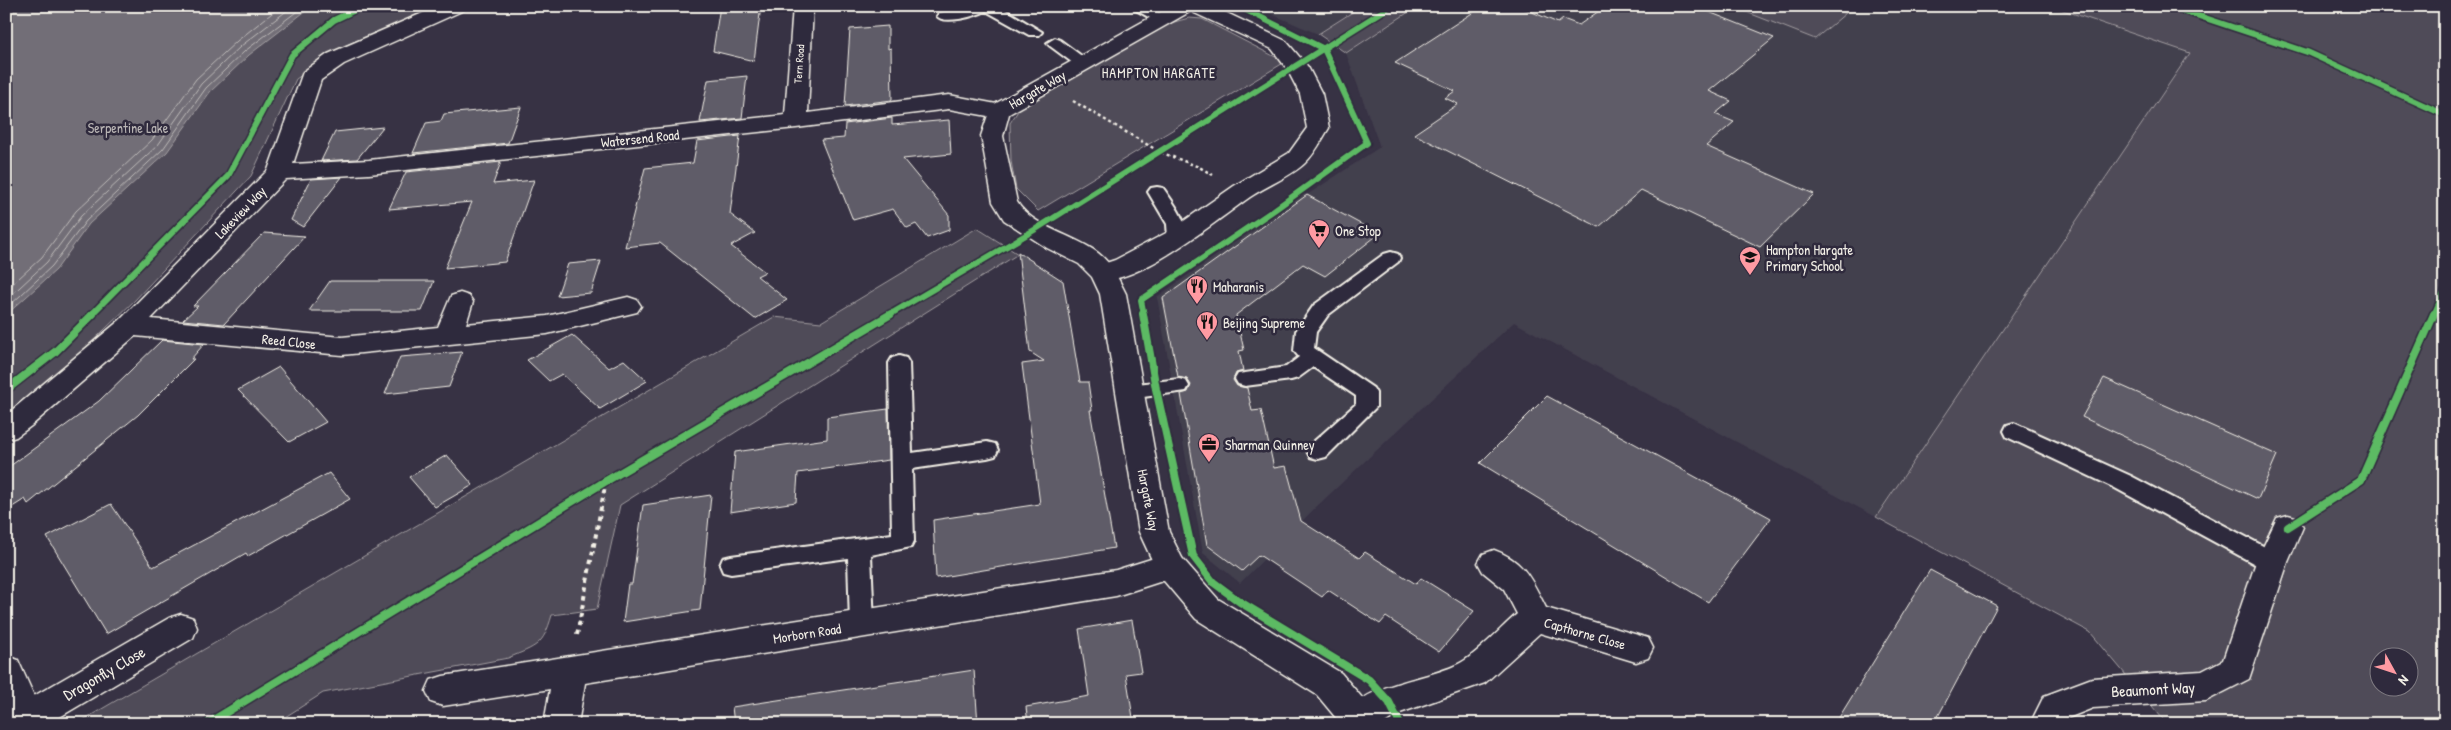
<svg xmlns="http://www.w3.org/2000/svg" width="2451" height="730" font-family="'Patrick Hand',sans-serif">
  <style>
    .built { fill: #433f4e }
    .green { fill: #504b59; stroke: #a29ea0; fill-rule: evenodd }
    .water { fill: #726e77; stroke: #a6a2a4 }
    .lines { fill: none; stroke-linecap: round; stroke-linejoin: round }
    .shore { stroke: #c0bdbb; stroke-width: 1 }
    .building { fill: #5f5c67; stroke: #f4f1e8 }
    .service-casing { stroke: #f4f1e8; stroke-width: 4 }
    .minor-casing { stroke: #f4f1e8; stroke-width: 3 }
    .tertiary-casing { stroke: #f4f1e8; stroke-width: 3 }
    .path-far1 { stroke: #f4f1e8; stroke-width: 2.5; stroke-dasharray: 3 3; stroke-linecap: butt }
    .path { stroke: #f4f1e8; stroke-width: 4; stroke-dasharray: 4.5 4.5; stroke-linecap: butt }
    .service { fill: #2f2a3d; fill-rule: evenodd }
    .minor { fill: #2f2a3d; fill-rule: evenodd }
    .tertiary { fill: #2f2a3d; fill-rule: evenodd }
    .cycleway-far1-casing { stroke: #2f2a3d; stroke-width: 9 }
    .cycleway-casing { stroke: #2f2a3d; stroke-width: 11 }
    .cycleway-far1 { stroke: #5cba63; stroke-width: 6 }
    .cycleway { stroke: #5cba63; stroke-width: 8 }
    .labels { text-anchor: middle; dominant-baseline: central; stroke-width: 5; stroke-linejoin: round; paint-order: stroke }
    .far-street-label { font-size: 11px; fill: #f4f1e8; stroke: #2f2a3d }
    .far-quarter-label { font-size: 14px; letter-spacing: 1px; fill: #f4f1e8; stroke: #2f2a3d }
    .street-label { font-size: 14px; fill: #f4f1e8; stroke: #2f2a3d }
    .park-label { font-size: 14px; fill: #bbb7b6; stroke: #2f2a3d }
    .poi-label { font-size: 14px; fill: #f4f1e8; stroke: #2f2a3d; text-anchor: start }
    .near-street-label { font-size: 16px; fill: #f4f1e8; stroke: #2f2a3d }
  </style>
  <rect width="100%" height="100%" fill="#373244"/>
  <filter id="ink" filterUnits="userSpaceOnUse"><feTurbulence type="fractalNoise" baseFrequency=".02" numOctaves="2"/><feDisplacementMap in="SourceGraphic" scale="10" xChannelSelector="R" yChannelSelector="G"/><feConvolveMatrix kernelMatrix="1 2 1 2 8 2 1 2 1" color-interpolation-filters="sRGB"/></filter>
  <g filter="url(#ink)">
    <path class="built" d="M1253,6H1362L1318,34Z
      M1418,6H2051L2191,52L1876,517L1514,322L1316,507L1240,583L1203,553L1157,297L1304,194L1307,195L1380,147L1346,53Z"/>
    <path class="green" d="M6,6H442L344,46L296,79L251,176L135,300L72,361L6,414Z
      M1362,6H1418L1346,53L1318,34Z
      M1731,6H1828L1846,13L1815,39Z
      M2051,6H2445V724H2167L2090,632L1876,517L2190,53ZM2378,658H2408V688H2378Z
      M1189,18L1202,19L1285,62L1038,211L1016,189L1011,161L1010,123L1022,105L1167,24Z
      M977,228L1018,254L620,505L597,609L552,615C543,646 537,646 508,658L323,693L274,724H76L774,317L821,322Z"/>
    <path class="water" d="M6,6H312L249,55L210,92L167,152L89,224L56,270L6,315Z"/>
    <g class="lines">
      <path class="shore" d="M6,290L42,257L76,211L152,140L196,79L237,41L281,6
        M6,300L47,262L81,216L158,145L201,84L241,46L293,6
        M6,309L52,266L86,221L163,149L206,88L245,51L304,6"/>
    </g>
    <path class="building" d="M720,6H761L754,61L713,51Z
      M1483,6H1518L1558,23L1563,19L1579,25L1606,6H1694L1774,38L1709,91L1731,101L1715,114L1734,122L1706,146L1814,194L1760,247L1641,190L1599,227L1414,134L1458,104L1445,98L1455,91L1395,63Z
      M888,26V49L891,48L892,100L845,106L850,29Z
      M747,76L742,118L700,122L708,80Z
      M521,107L508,143L413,153L426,123L441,121L444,114Z
      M892,118V125L949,120L951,154L903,159L949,215V230L927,238L916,224L907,228L893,209L853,220L821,140L844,138L845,124Z
      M383,127L357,159L321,161L335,132Z
      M740,136L730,214L755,233L731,246L765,272L757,276L787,300L755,319L660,243L625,247L645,168L693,163L697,141Z
      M501,162L493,184L534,180L505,262L445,268L472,202L389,209L406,172Z
      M342,177L303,227L291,220L311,179Z
      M1307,195L1379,234L1325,276L1303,264L1236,315L1244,350L1239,351L1243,371L1236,373L1233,380L1237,386L1247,388L1252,411L1261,410L1274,468L1286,466L1301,521L1359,558L1365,552L1416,584L1421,578L1474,611L1439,652L1386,617L1380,624L1328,590L1322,597L1259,555L1242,571L1207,545L1181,394L1188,392L1191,385L1187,379L1178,377L1163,298Z
      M264,233L305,236L224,324L183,320L198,306H193Z
      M1018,252L1063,281L1080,382H1088L1092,410H1090L1114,548L936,578L933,520L1040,504L1022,364L1044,361L1030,352Z
      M601,261L591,293L557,296L568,264Z
      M330,281H434L422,311H309Z
      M572,335L609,368L624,360L647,381L600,409L562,374L549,381L527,360Z
      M162,340L204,344L191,359H194L138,415L28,504L25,499L6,511V469L99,401Z
      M462,352L449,387L385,394L400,357Z
      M279,367L326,422L289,442L238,390Z
      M2104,378L2277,455L2258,499L2082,417Z
      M1547,396L1771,518L1708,602L1480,463Z
      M888,409L889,460L798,473L796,502L730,512L735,452L827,439V417Z
      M447,455L473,485L435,507L409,477Z
      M329,473L350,499L248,556L246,553L106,634L47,537L111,504L153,567Z
      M711,495L700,610L623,622L628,584H632L643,505Z
      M1930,570L1997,606L1934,724H1835Z
      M1132,620L1141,672L1126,674L1134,724H1028L1026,707L1089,696L1079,629Z
      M974,670L978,724H734L732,707Z"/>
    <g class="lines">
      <g class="service-casing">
        <path id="service" d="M973,6H999L1042,32L1039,35H1029L986,11C976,16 944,25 937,16L939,13Z
          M1129,6H1148L1171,20L1164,24L1159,23Z
          M1055,38L1060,40L1087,60L1090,63L1087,66H1077L1050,46L1047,43Z
          M1157,187L1163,188C1172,201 1193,227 1183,242H1171L1168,238L1167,224L1148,192L1151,188Z
          M1391,252L1398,254L1400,258L1398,262L1328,315L1316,332L1314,348L1373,388L1376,393V407L1326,457L1318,459L1310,457L1307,451L1310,445L1356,404V396L1313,367L1298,378L1291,380L1245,386L1238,384L1235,379L1238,374L1286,367L1299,357L1294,351L1296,331L1314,305L1384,254Z
          M899,356L906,358L909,363L912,453L987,442L995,444L998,450L995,456L987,458L912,469L914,541L911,547L871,555L874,624L870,631L862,634L854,631L850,624L848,558L731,574L723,572L720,565L723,558L731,556L892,534L889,363L892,358Z
          M1179,379L1186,381L1189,386L1186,391L1129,399L1122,397L1119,392L1122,387L1129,385Z
          M2014,423L2131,476L2280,555L2283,562L2280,569L2272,571L2264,569L2115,488L2007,437L2004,431L2007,425Z"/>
      </g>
      <g class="minor-casing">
        <path id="minor" d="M439,6H467L464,10L344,64L321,80L293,164L369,160L785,115L793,6H813L808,113L949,95L1007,106L1010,111L1007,116L999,118L949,109L796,128L369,174L286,179L151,319L342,337L438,327L451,296L460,293L469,296L473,302L466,324L547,316L628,297L637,300L641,306L637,312L547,334L342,355L135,336L31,426L16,437L6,440V415L120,320L268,170L303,72L328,54Z
          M1185,6H1212L1286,41L1308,67L1322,94L1329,128C1322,139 1315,154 1305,163C1292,176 1266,186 1250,197C1218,219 1133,290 1094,279L1090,273L1094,267L1115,260L1168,232L1234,186L1289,153L1307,128L1300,94L1287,69L1272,49L1188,10Z
          M2288,515L2299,518L2303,527L2288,562L2249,679L2206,701L2093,708L2068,718L2065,724H2030L2044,696L2092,678L2202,671L2223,660L2256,562L2277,518Z
          M1494,550C1525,561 1532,581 1546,608L1648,638L1653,648L1648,658L1636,662L1540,633L1485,683L1400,713L1383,724H1346L1344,719C1361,682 1430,681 1462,662C1479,652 1501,628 1517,614L1504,589L1483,572L1478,563L1483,554Z
          M1170,553L1181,557L1186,566L1181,575L1116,596L585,683L578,724H544L550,689L443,706L431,702L426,691L431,680L443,676L1116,570Z
          M181,614L193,618L197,628L193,638L48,724H6V655L18,660L34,696L169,618Z"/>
      </g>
      <g class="tertiary-casing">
        <path id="tertiary" d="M1171,6H1196L1193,10L1009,114L1003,136L1017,202C1033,228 1075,235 1098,253C1112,264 1118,278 1126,294L1169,532L1182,558L1218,599L1341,673L1375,713L1380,724H1341L1317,695L1196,619L1159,575L1139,532L1100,294L1092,277L1079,264L1047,248L1004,220L993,202L981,136L991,106Z"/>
      </g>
      <path class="path-far1" d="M2439,6L2445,15
        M1073,101L1160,152L1199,167L1213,175"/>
      <path class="path" d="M577,635L606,481"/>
      <use href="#service" class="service"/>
      <use href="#minor" class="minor"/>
      <use href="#tertiary" class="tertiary"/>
      <g class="cycleway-far1-casing">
        <path id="cycleway-far1" d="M2169,6L2307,52L2445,115
          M91,315L228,176L292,55L334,20L363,6
          M889,315L1036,229L1391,6
          M1144,315L1141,300L1274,210L1367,143L1324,49L1238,6
          M2434,315L2445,290"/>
      </g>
      <g class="cycleway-casing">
        <path id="cycleway" d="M1143,314L1156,389L1193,556L1213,582L1240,602L1369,680L1389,702L1400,724
          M6,390L55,352L93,314
          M2288,527L2361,480L2434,314
          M207,724L606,481L891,314"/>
      </g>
      <use href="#cycleway-far1" class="cycleway-far1"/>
      <use href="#cycleway" class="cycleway"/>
    </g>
  </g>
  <defs>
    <g id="supermarket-pin" transform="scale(1.125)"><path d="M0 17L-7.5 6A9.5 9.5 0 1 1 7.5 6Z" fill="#ff9aa2" stroke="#2f2a3d"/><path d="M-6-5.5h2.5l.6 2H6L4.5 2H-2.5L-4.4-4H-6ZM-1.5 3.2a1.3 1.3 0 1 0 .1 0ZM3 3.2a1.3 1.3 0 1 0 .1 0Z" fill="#111"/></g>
    <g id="school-pin" transform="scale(1.125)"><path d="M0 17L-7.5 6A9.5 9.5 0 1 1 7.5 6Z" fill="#ff9aa2" stroke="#2f2a3d"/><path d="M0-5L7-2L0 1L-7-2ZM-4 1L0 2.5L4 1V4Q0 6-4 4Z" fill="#111"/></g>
    <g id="restaurant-pin" transform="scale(1.125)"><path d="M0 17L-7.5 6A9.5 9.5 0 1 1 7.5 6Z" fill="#ff9aa2" stroke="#2f2a3d"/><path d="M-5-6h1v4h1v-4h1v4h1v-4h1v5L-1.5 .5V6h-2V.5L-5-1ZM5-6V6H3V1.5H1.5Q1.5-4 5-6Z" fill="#111"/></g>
    <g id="office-pin" transform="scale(1.125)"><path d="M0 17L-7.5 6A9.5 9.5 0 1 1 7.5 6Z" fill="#ff9aa2" stroke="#2f2a3d"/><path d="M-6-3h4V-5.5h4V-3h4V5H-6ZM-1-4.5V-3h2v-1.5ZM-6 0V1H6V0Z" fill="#111"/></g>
  </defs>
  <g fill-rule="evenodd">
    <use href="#supermarket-pin" x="1319" y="230"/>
    <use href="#school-pin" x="1750" y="257"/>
    <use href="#restaurant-pin" x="1197" y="286"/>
    <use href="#restaurant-pin" x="1207" y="322"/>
    <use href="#office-pin" x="1209" y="444"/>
  </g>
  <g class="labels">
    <g class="far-street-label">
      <text transform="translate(799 64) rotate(-86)">Tern Road</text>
    </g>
    <g class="far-quarter-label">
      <text x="1159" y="72">HAMPTON HARGATE</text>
    </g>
    <g class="street-label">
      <text transform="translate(1037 89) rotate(-30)">Hargate Way</text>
      <text transform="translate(640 138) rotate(-6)">Watersend Road</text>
      <text transform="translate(240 212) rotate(-46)">Lakeview Way</text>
      <text transform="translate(289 341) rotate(6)">Reed Close</text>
      <text transform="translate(1149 500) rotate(79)">Hargate Way</text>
      <text transform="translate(807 633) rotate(-9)">Morborn Road</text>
      <text transform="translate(1585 633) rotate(16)">Capthorne Close</text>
    </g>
    <g class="park-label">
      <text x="128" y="127">Serpentine Lake</text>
    </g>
    <g class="poi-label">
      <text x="1335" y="230">One Stop</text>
      <text x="1766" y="249">Hampton Hargate<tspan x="1766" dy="16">Primary School</tspan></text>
      <text x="1213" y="286">Maharanis</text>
      <text x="1223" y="322">Beijing Supreme</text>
      <text x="1225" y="444">Sharman Quinney</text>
    </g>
    <g class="near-street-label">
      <text transform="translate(104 673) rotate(-30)">Dragonfly Close</text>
      <text transform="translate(2153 689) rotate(-3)">Beaumont Way</text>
    </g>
  </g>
  <rect width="2451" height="730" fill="none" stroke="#2f2a3d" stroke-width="25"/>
  <rect x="12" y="12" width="2426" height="705" fill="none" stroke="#f4f1e8" stroke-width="2" filter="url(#ink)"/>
  <g transform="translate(2394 672) rotate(130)"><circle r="24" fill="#2f2a3d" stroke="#7e7a81"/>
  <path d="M0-4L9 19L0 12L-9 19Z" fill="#ff9aa2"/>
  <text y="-8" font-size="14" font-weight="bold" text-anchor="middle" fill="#f4f1e8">N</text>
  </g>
</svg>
